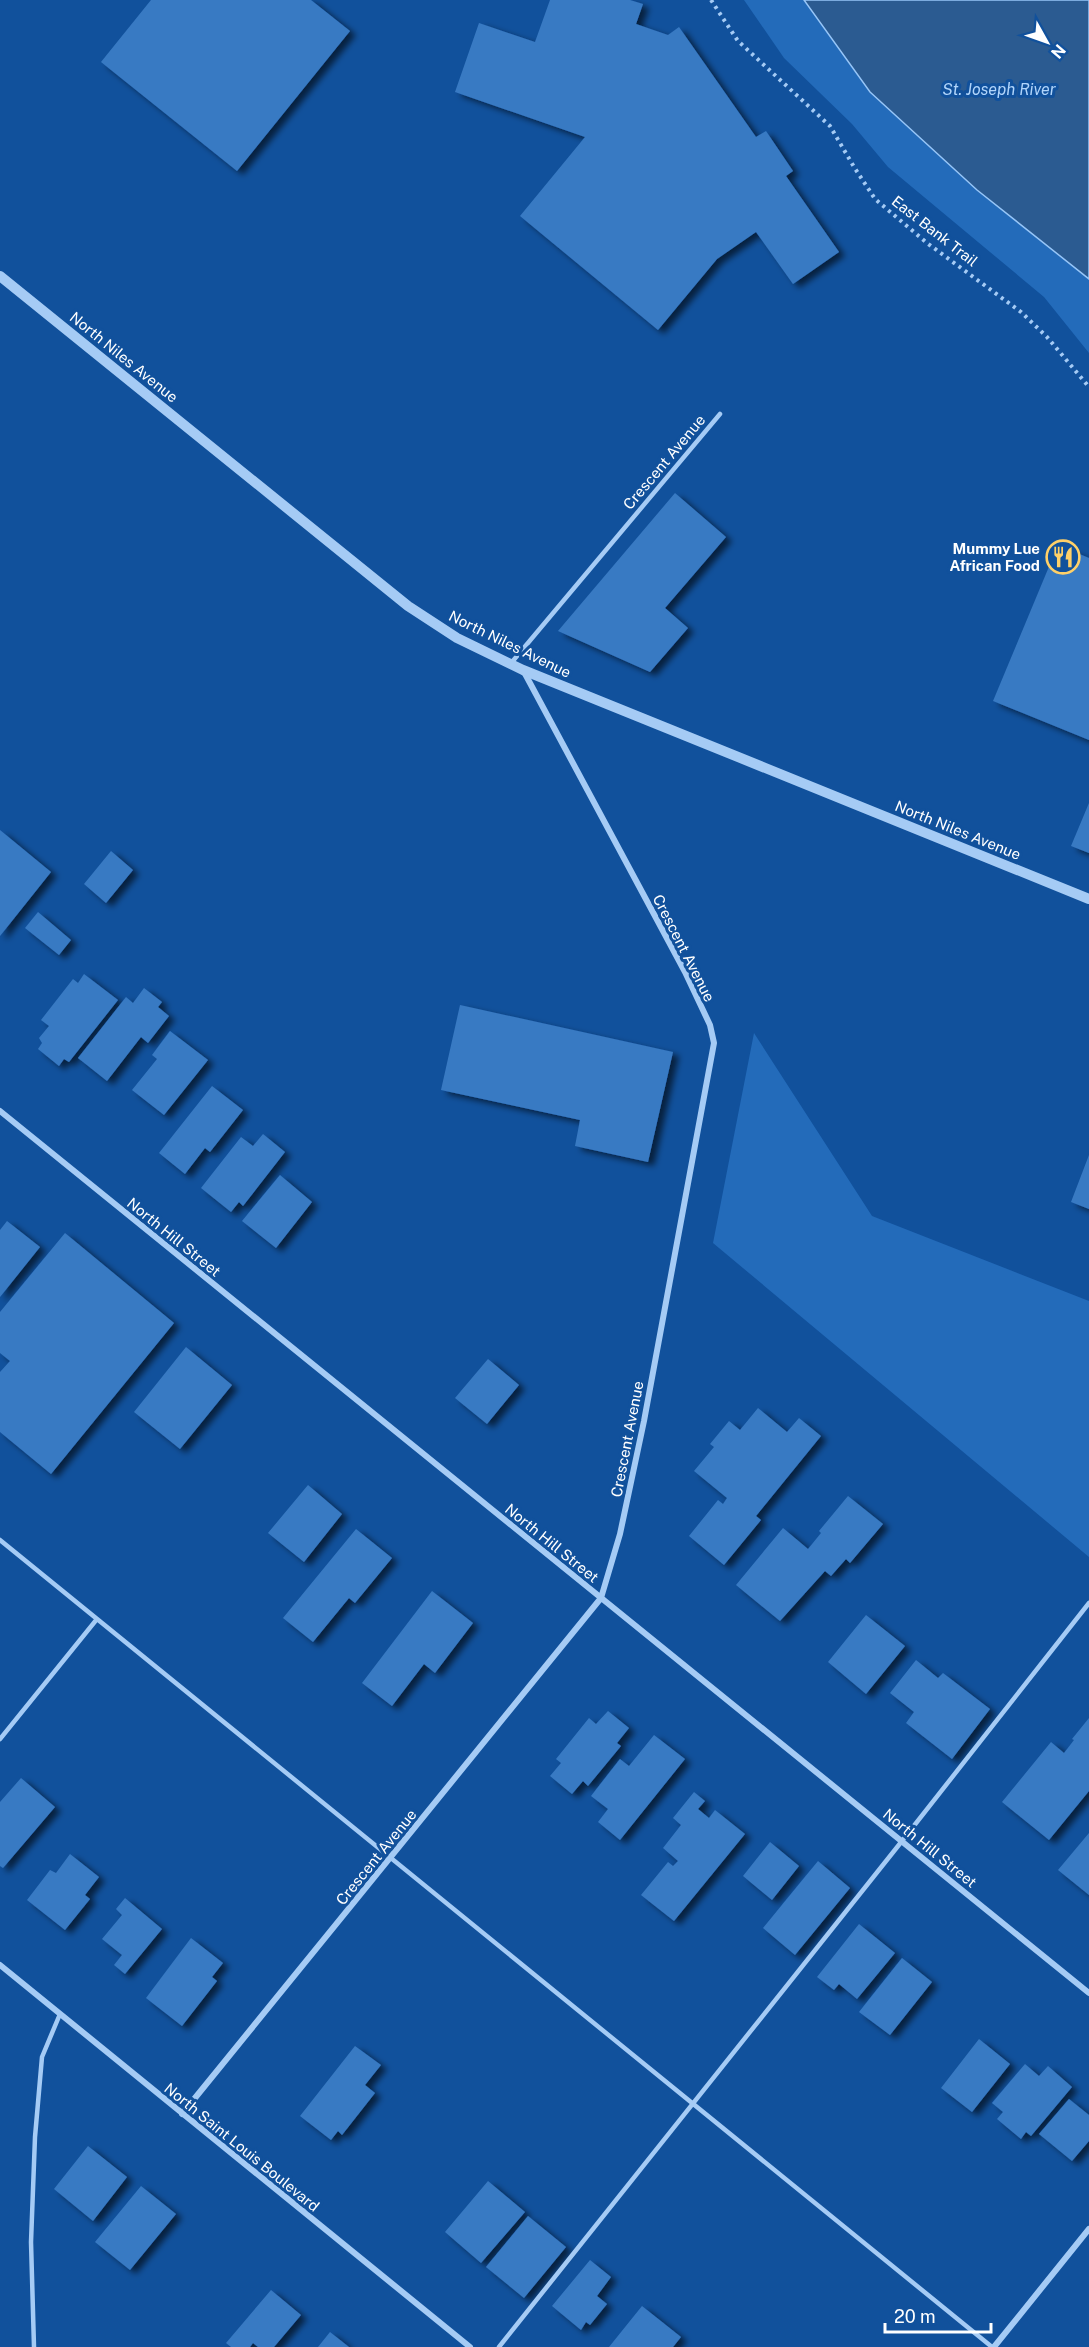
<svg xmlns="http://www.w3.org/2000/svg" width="1089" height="2347" font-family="'Public Sans',sans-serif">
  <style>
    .green { fill: #236bba }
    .water { fill: #2b5b91; stroke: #97c6f8; stroke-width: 1.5 }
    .building { fill: #397ac3; filter: url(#shadow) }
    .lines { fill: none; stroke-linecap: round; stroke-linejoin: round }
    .path { stroke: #a5cbf5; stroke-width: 4; stroke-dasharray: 3 4.5; stroke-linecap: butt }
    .service { stroke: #a5cbf5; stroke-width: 4.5 }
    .minor { stroke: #a5cbf5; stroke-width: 6 }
    .tertiary { stroke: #a5cbf5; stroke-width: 10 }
    .labels { text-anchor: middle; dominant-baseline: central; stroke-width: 6; stroke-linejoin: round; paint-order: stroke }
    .street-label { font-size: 15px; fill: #fff; stroke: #11519c }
    .poi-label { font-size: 15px; font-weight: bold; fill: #fff; stroke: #11519c; text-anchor: end }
    .water-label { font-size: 16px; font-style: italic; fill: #b1d5fb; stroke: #11519c }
  </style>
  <defs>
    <filter id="shadow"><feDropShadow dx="6" dy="4" stdDeviation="3" flood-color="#0009"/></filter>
  </defs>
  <rect width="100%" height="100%" fill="#11519c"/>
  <path class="green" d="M744,0H804L870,93L977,190L1089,279V353L1044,297L888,167L852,124L784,58Z
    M754,1033L872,1216L1089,1301V1557L713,1243Z"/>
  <path class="water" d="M804,0H1089V279L977,190L870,92Z"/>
  <path class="building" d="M151,0H311L350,31L237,171L101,62Z
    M550,0H630L643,4L636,24L668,35L679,27L756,137L766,131L793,171L786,176L839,252L793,284L756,232L717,259L658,330L520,216L585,137L455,92L479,23L535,42Z
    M675,493L726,537L665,608L688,628L650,672L558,631Z
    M1058,545L1089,558V740L993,701Z
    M1089,803V853L1071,846Z
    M0,830L51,872L0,936Z
    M111,851L133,870L106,903L84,884Z
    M38,912L71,940L59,955L25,928Z
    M84,974L118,1000L69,1062L64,1059L59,1066L38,1049L42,1043L39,1038L49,1026L41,1020L73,979L78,983Z
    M144,988L162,1002L158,1007L169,1016L148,1043L141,1037L107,1081L78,1058L126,997L133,1003Z
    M460,1005L673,1052L648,1162L575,1146L580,1120L441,1090Z
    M170,1031L208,1060L164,1115L132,1090L157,1059L152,1055Z
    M212,1086L243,1110L210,1152L205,1148L185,1174L159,1153Z
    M263,1134L285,1152L243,1206L239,1202L231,1212L201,1188L241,1137L253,1146Z
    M1089,1155V1209L1071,1202Z
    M280,1175L312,1202L276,1248L242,1221Z
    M7,1221L40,1247L0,1297V1230Z
    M65,1233L174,1323L51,1474L0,1432V1372L10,1361L0,1353V1312Z
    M186,1347L232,1385L180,1449L134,1412Z
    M488,1359L519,1385L487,1424L455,1398Z
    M758,1408L787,1432L799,1418L821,1436L756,1516L761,1520L724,1565L689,1536L718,1500L723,1504L727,1498L694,1471L714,1447L710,1444L729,1421L740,1430Z
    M308,1485L342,1514L304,1562L268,1533Z
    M848,1496L883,1524L850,1563L846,1559L831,1576L825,1571L780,1621L736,1585L783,1528L808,1549L821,1533L819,1531Z
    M356,1529L392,1558L355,1603L349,1598L313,1642L283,1618Z
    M432,1591L473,1623L435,1673L424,1664L392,1706L362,1683Z
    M866,1615L905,1646L866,1694L828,1662Z
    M916,1660L938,1678L943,1673L990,1709L952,1759L906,1723L914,1712L890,1693Z
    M608,1711L629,1728L617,1743L621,1746L588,1786L583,1781L572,1794L550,1776L561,1763L556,1759L589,1718L596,1724Z
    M1089,1718V1791L1049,1840L1002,1802L1051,1742L1064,1753L1074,1740L1072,1739Z
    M654,1735L685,1759L620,1840L598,1822L608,1809L591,1796L620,1759L629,1766Z
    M21,1778L55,1807L3,1868L0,1866V1802Z
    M694,1792L705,1801L698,1809L709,1818L715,1810L745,1834L674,1921L641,1895L668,1862L673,1866L678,1861L663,1848L681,1825L673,1818Z
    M1089,1833V1895L1058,1870Z
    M770,1842L799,1866L772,1900L743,1876Z
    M70,1854L99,1877L85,1895L90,1899L65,1930L27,1900L50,1870L56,1873Z
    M818,1861L850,1888L795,1955L763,1928Z
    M125,1898L162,1929L125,1974L114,1965L122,1955L102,1939L122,1915L116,1909Z
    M859,1924L895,1953L857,1999L839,1984L834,1990L817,1977Z
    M191,1938L223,1963L212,1977L217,1981L182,2026L146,1998Z
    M902,1958L932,1982L890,2035L859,2012Z
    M979,2039L1010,2064L972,2112L941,2088Z
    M355,2046L381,2065L365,2085L375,2093L342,2135L338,2131L331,2140L300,2116Z
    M1025,2064L1039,2076L1048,2066L1072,2087L1031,2136L1026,2132L1021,2139L997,2119L1003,2112L992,2103Z
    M1069,2099L1089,2115V2141L1072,2161L1039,2134Z
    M88,2146L127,2177L93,2221L54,2189Z
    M488,2181L525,2212L481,2263L445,2232Z
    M141,2186L176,2214L130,2270L95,2242Z
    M528,2216L566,2247L524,2298L486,2267Z
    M590,2260L611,2277L597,2296L607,2304L590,2325L586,2322L581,2330L552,2306Z
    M271,2290L301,2315L274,2347H258L253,2343L250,2347H231L226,2343Z
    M642,2306L681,2337L673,2347H609Z
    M330,2332L349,2347H318Z"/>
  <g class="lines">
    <path class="path" d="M711,0L738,41L830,126L854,167L875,199L927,243L1021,312L1047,337L1089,387"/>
    <path class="service" d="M512,662L720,414
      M0,1540L992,2347
      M0,1739L97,1619
      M34,2347L31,2242L35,2137L42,2057L60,2014
      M499,2347L902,1841L1089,1603"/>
    <path class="minor" d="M0,1111L1089,1993
      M0,1965L470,2347
      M182,2114L601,1598L620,1534L644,1421L714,1043L710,1025L685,972L523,670
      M994,2347L1089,2229"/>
    <path class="tertiary" d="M0,276L408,606L457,638L523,670L1089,899"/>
  </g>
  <defs>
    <g id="restaurant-ring" transform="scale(1.725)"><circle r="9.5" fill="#11519c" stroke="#ffd068" stroke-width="1.5"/><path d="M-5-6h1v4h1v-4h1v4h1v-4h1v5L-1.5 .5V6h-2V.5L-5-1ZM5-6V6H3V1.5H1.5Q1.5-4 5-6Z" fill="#ffd068"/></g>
  </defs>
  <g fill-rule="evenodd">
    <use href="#restaurant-ring" x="1063" y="557"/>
  </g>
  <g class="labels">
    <g class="street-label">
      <text transform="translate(935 231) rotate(38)">East Bank Trail</text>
      <text transform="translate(124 357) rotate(39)">North Niles Avenue</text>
      <text transform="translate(664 462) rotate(-50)">Crescent Avenue</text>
      <text transform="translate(510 644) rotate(26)">North Niles Avenue</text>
      <text transform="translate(958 830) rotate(22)">North Niles Avenue</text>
      <text transform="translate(684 948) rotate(63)">Crescent Avenue</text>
      <text transform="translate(174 1237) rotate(39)">North Hill Street</text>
      <text transform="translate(627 1439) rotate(-79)">Crescent Avenue</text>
      <text transform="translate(552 1543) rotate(39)">North Hill Street</text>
      <text transform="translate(930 1848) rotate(39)">North Hill Street</text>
      <text transform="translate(376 1857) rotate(-51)">Crescent Avenue</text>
      <text transform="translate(242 2147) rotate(39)">North Saint Louis Boulevard</text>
    </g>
    <g class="poi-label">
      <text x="1040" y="548">Mummy Lue<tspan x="1040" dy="17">African Food</tspan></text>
    </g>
    <g class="water-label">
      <text x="999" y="89">St. Joseph River</text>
    </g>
  </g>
  <g transform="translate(1047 42) rotate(130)" stroke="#11519c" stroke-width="4.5" paint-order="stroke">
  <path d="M0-4.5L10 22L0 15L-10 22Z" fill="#ffffff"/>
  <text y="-9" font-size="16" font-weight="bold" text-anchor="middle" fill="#ffffff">N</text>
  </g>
  <path d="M885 2323v9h106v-9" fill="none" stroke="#ffffff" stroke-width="3"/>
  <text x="894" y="2323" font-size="18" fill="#ffffff" stroke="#11519c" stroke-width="4.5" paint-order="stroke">20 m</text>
</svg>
